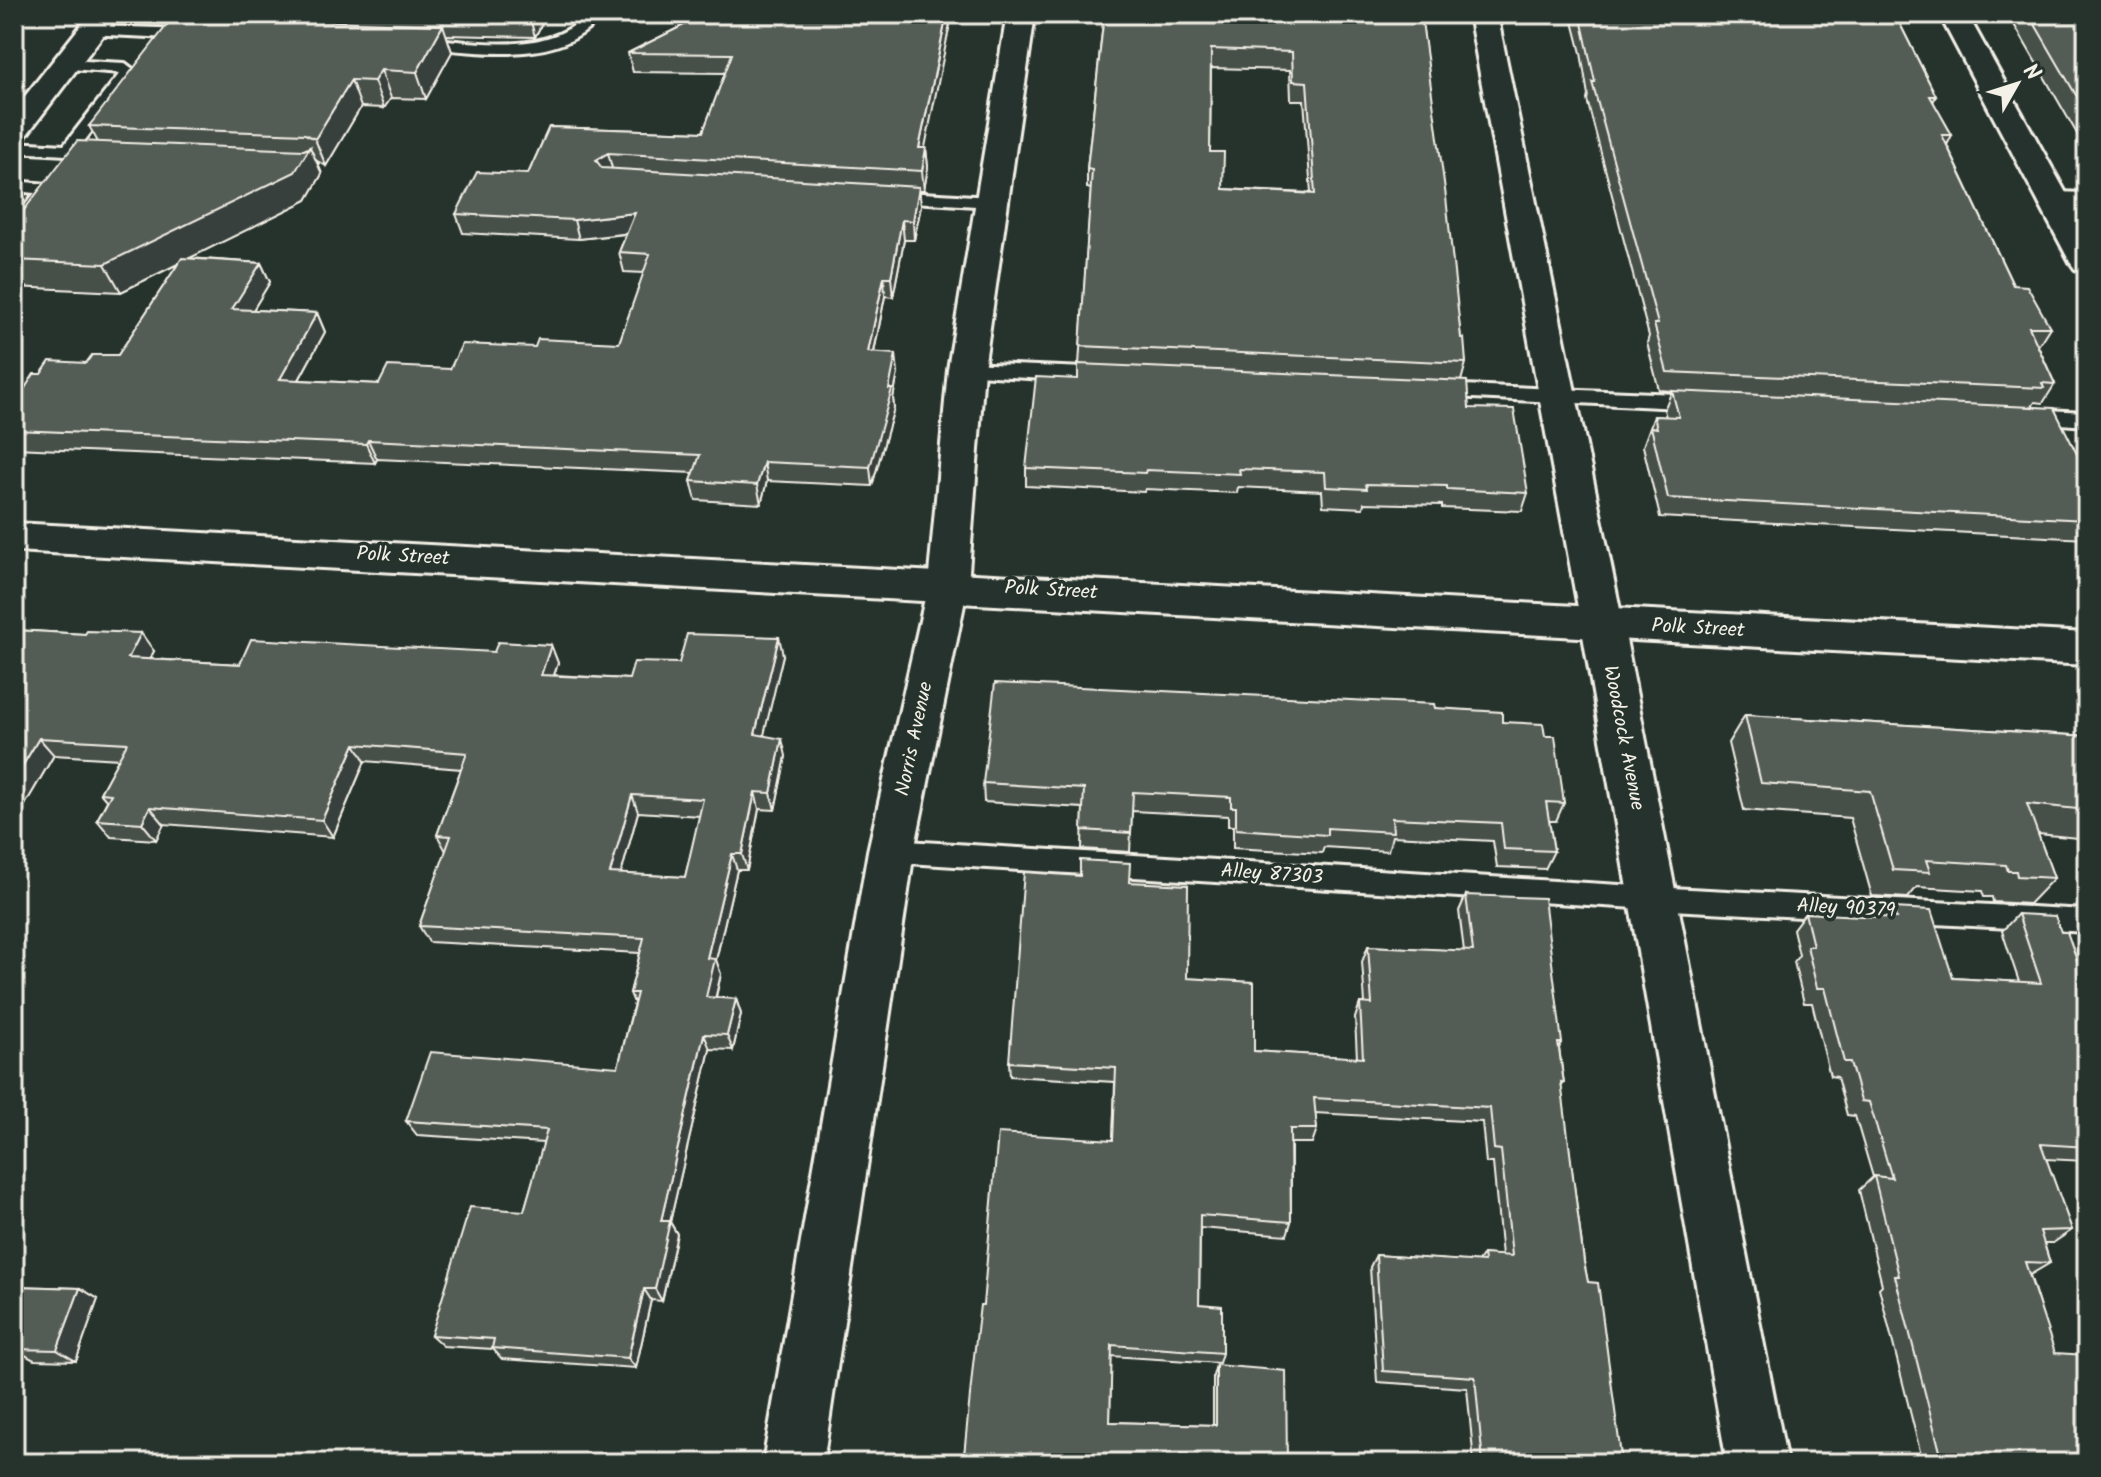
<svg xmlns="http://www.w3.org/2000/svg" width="2101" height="1477" font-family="Kalam,sans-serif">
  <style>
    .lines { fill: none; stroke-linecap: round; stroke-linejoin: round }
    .lane-casing { stroke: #f4f1e8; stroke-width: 6 }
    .street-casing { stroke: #f4f1e8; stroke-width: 6 }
    .secondary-casing { stroke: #f4f1e8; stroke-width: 6 }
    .primary-casing { stroke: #f4f1e8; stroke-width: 6 }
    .lane { fill: #26332d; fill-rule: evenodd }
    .street { fill: #26332d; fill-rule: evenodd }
    .secondary { fill: #26332d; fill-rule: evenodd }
    .primary { fill: #26332d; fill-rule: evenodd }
    .wall { fill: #474f49; stroke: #f4f1e8; stroke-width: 2; fill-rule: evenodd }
    .shaded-wall { fill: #39403c; stroke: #f4f1e8; stroke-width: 2 }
    .building { fill: #525c55; stroke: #f4f1e8; stroke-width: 2; fill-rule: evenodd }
    .labels { text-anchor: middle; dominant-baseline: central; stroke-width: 7; stroke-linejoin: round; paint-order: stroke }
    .street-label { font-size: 20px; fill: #f4f1e8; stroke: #26332d }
  </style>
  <rect width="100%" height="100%" fill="#26332d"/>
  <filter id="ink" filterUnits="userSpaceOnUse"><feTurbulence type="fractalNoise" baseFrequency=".0125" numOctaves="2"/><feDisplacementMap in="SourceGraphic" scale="16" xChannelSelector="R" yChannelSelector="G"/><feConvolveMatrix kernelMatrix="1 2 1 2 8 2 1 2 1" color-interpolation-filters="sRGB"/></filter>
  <g filter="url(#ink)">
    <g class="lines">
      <g class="lane-casing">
        <path id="lane" d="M587,14H603C562,69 476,51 417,47L409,42L417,37C469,41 548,58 587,14Z
          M92,26L192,29L200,34L192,39L86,34L84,31Z
          M65,60L125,63L137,72L79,148L106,161L103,165H91L66,155L14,152V142L64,145L120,73L59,68L57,65Z
          M14,181L48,184L53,193L20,235L14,236V219L35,193L14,191Z
          M887,191L992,197L1001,202L992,207L881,200L878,196Z
          M966,363L1110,369L1120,376L1110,383L959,374L956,369L959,364Z
          M1438,384L1701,395L1711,402L1701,409L1431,396L1428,391L1431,386Z
          M2025,409L2087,412V426L2018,421L2015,416L2018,411Z
          M891,840L1652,887L2087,910V932L1652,909L891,862L882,859L878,851L882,843Z"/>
      </g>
      <g class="street-casing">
        <path id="street" d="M1007,14H1035L984,369L968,585L914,851L823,1463H763L868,851L928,585L948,369Z
          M1469,14H1497L1623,624L1787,1463H1727L1581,624Z
          M2055,192L2087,193V213L2043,209L2039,202L2043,195Z"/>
      </g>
      <g class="secondary-casing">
        <path id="secondary" d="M90,14H119L25,137L14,139V110Z
          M1939,14H1967L2087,231V272L2075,269L2070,262Z"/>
      </g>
      <g class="primary-casing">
        <path id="primary" d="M14,523L2087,633V665L14,551Z"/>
      </g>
      <use href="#lane" class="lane"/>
      <use href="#street" class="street"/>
      <use href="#secondary" class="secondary"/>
      <use href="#primary" class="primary"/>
    </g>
    <path class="wall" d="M192,14H547L535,37L446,35L452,52L426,99L391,98L384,108L361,107L326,166L317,161L322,174L307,200L189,258L261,263L270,282L253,310L317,313L325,332L299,380L379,384L450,369L535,347L619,343L644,273L624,272L619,252L626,234L579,239L463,233L456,214L528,174L549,127L703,132L725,73L633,72L628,53L706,14L926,148L928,167L924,190H919L921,206L914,240H904L893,297L885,296L874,353L898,373L893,398L894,408L872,486L767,481L761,504L696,500L691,481L694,473L377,459L375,463L14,448V405L41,374L118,355L178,264L121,292L14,287V223L98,142L89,126L193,16Z
      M1104,14H1421L1461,338L1466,363L1461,381L1469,408L1528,493L1522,511L1442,508V505L1364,503L1363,508L1323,506L1322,491L1238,487L1237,493L1145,489L1144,492L1026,486V468L1078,379L1091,189L1087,188V169ZM1211,68L1290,70L1291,100H1304L1311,193L1223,189L1210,152Z
      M1571,14H1895L1936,96L1933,102L1952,135L1947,145L2013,285L2050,327L2038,346L2055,384L2043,403L2035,402L2032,407L2087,474V539L1660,517L1643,446L1654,416L1666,417L1664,410L1672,391L1659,390L1647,343L1649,336L1587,100L1588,95L1581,53Z
      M2008,14H2087V151Z
      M14,630L85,634L154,651L150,659L240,664L494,652L551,645L558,663L554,675L629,679L679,663L783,655L763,736L786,756L775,810L759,809L747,870H737L716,960L721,974L716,997L736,999L741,1014L733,1050L710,1049L670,1222L677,1234L662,1301L651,1300L636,1368L502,1359L493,1349L443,1346L431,1335L524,1211L544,1143L417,1135L406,1121L618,1067L634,1003L630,993L640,953L429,942L419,926L446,851L437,835L461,769L365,761L333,837L164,824L156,840L111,837L97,820L107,801L100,793L119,759L54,755L19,815L14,814ZM638,812L700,816L685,877L621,874Z
      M1435,708L1502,722L1545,736L1564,803L1556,821H1549L1554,851L1545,869L1497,867L1493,841L1392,836L1388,851L1324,847L1322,853L1233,848V826H1228V816L1132,811L1130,852L1082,849L1083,808L984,802L983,783Z
      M1745,715L2087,736V839L2038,834L2054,878L2029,904L1993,902L1992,897H1984L1982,891L1917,887L1908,898L1872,896L1850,818L1744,810L1728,743Z
      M1129,882L1187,978L1254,1051L1357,1058L1355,1018L1360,1003H1365L1362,962L1368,946L1464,951L1459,911L1466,895L1562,1043L1559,1048L1564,1083L1561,1087L1584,1262L1622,1463H1474L1467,1388L1377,1382L1370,1267L1376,1255L1478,1262L1483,1254L1502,1256L1493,1163H1486L1482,1122L1315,1113L1317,1129L1312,1143H1291V1222L1287,1235L1200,1228L1199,1304L1222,1353L1219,1363L1111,1356L1110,1422L1213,1425V1376L1216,1365L1287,1463H966L964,1456L983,1305L1113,1140L1115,1082L1010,1076L1009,1062Z
      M1893,908L1953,978L2019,982L2002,931L2018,914L2061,932L2087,988V1161L2046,1159L2072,1230L2053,1243H2044L2050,1263L2030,1275L2087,1463H1923L1879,1288L1882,1285L1859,1190L1873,1177L1855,1116L1847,1115L1837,1077L1830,1076L1812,1003H1804L1794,962L1799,955L1793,929L1805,913L1885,918Z
      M14,1286L80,1288L98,1299L76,1361L34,1360L14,1349L19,1334H14Z"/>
    <path class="shaded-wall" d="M14,14H30L14,32Z
      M529,14H547L535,37Z
      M947,14H952L921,167L919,148Z
      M443,25L452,52L426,99L417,72Z
      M381,70L391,98L384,108L374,81Z
      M351,80L361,107L326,166L315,139Z
      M310,147L322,174L307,200L121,292L105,264Z
      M926,148L928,167L924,190L922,171Z
      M608,153L613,172L601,179L596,160Z
      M919,187L921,206L914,240L913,221Z
      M635,213L639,232L579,239L574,220Z
      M902,220L904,240L893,297L891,277Z
      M261,263L270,282L242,328L232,309Z
      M884,277L885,296L870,372L868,352Z
      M317,313L325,332L289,398L280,379Z
      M896,354L898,373L893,398L894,408L872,486L870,467Z
      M368,440L377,459L375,463L366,444Z
      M764,462L767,481L761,504L757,485Z
      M141,633L154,651L141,676L128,658Z
      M779,637L783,655L760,752L755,734Z
      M551,645L558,663L548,693L541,675Z
      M39,738L54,755L19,815L14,809V780Z
      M782,739L786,756L775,810L771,793Z
      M355,744L365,761L333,837L322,820Z
      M755,792L759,809L747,870L742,854Z
      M632,795L638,812L617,889L610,873Z
      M150,807L164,824L156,840L142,823Z
      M732,854L737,870L716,960L721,974L712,1012L706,997L707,958Z
      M14,935L22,942L14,958Z
      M736,999L741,1014L733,1050L727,1035Z
      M704,1034L710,1049L670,1222L677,1234L662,1301L655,1289L661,1221Z
      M80,1288L98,1299L76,1361L57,1350Z
      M644,1289L651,1300L636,1368L628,1358Z"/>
    <path class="building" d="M706,14H947L919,148H926L922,171L608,153L596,160L602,168L919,187L913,221L902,220L891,277H884L868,352L896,354L889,389H892L870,467L764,462L757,485L691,481L700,455L368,440L366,444L14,430V405L34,374H41L50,361L86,363L92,355H118L182,258L261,263L232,309L317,313L280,379L379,384L388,366L450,369L462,344L535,347L538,339L619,343L650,254L619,252L635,213L574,220L456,214L477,172L528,174L549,127L703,132L732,54L628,53Z
      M1104,14H1421L1446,197L1461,338H1464L1466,363L1080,346L1092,170L1087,169ZM1211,49L1292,52L1293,81L1307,82L1315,194L1223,189L1224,152H1210Z
      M1580,14H1895L1936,96H1930L1952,135H1942L2013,285L2027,286L2050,327H2029L2055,384L2042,383L2044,388L1667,372L1654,324H1658L1592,82H1595Z
      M2029,14H2087V114Z
      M174,16L443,25L417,72L381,70L374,81L351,80L315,139L305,134L89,126Z
      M77,141L304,150L310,147L295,172L105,264L14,260V223Z
      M1078,364L1467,381L1469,408L1514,409L1528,493L1447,489V486L1366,484L1367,489L1326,487L1325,472L1239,469L1240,474L1146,470L1145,473L1026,468L1036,377L1078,379Z
      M1672,391L2054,408L2087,474V520L1668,498L1651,427L1657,428L1654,416L1679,417Z
      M14,630L85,634L87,631L141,633L128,658L240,664L251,639L494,652L498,642L551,645L541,675L629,679L634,662L679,663L687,634L779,637L755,734L782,739L771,793L755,792L742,854H732L707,958L715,959L706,997L736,999L727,1035L704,1034L661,1221H670L655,1289H644L628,1358L492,1348L494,1339L431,1335L470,1207L524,1211L547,1130L406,1121L430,1052L618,1067L637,993H630L644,938L419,926L451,836L437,835L467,753L355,744L322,820L150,807L142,823L97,820L111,794L100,793L127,743L39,738L14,780ZM632,795L703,799L685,877L610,873Z
      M995,683L1434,704L1435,708L1502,712V722L1543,724L1545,736H1555L1564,803L1546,802L1554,851L1504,849L1501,823L1392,818L1393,832L1327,828V835L1236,829V807H1231V797L1133,792L1131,833L1082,830L1084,789L983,783Z
      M1745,715L2087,736V810L2027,804L2054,878L2017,876L2016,871H2008L2006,865L1926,860L1930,872L1893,870L1870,791L1761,783Z
      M1080,860L1130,863L1129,882L1188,885L1187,978L1254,982V1051L1363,1058L1360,1003L1372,1004L1368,946L1473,951L1466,895L1544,898L1562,1043H1558L1564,1083L1561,1082L1584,1262L1588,1282L1598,1283L1622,1463H1483L1475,1377L1383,1371L1376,1255L1484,1262L1483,1254L1512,1256L1501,1150L1494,1149L1490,1108L1314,1098L1317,1129H1290L1291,1222L1200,1215L1199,1304L1222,1306V1353L1112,1345L1110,1422L1216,1425V1365L1286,1371L1287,1463H992L993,1458L964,1456L973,1365L980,1305H983L998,1133L1113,1140L1116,1068L1009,1062L1024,872L1080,876Z
      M1893,908L1931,910L1953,978L2041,983L2018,914L2055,916L2061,932H2067L2087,988V1147L2041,1144L2072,1230L2040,1231L2050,1263L2025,1262L2055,1353L2087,1355V1463H1943L1895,1276H1899L1874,1176L1892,1178L1869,1102L1861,1101L1850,1062H1844L1825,988H1817L1807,946H1813L1805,913L1896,918Z
      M14,1286L80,1288L57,1350L14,1349L23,1324H14Z
      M467,1454L587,1463H465Z"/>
  </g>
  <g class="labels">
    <g class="street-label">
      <text transform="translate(403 557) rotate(3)">Polk Street</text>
      <text transform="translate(1051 591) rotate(3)">Polk Street</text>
      <text transform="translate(1698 629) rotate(3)">Polk Street</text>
      <text transform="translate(1623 738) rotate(79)">Woodcock Avenue</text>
      <text transform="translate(915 739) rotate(-78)">Norris Avenue</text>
      <text transform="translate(1272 875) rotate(4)">Alley 87303</text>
      <text transform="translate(1846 909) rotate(3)">Alley 90379</text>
    </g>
  </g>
  <rect width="2101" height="1477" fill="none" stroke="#26332d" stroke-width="48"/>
  <rect x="24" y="24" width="2053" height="1429" fill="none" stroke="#f4f1e8" stroke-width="3" filter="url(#ink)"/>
  <g transform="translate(2017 84) rotate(51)" stroke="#26332d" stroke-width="6" paint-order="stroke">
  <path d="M0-6L14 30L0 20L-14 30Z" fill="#f4f1e8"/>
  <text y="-12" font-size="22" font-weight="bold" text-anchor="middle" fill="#f4f1e8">N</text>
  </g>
</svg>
